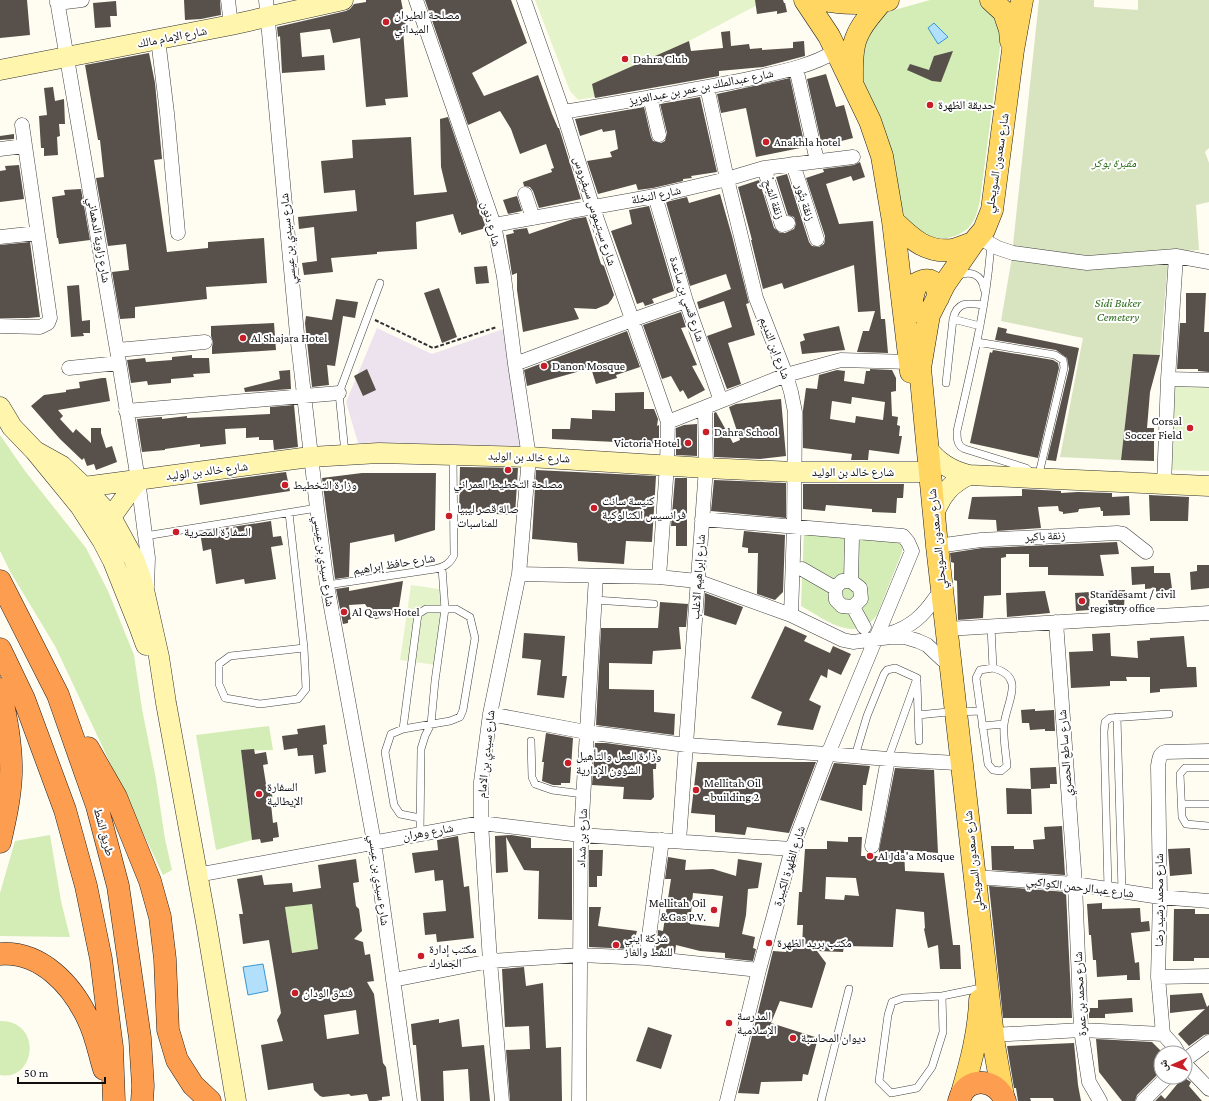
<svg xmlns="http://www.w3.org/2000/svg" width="1209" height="1101" font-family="'Crimson Pro','Noto Naskh Arabic',serif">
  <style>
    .industrial { fill: #ede3ee }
    .green { fill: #d4edb7 }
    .cemetery { fill: #d8e3bf }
    .pitch { fill: #e5f3ca }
    .water { fill: #b2e0fa; stroke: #3497d6 }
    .building { fill: #58504a; fill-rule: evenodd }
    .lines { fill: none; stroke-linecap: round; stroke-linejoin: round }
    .lane-casing { stroke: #424242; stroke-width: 8 }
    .street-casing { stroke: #424242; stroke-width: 15 }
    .secondary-casing { stroke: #313131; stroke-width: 21 }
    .primary-casing { stroke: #202020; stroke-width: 23 }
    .highway-casing { stroke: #202020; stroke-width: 23 }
    .path { stroke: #313131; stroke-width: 2; stroke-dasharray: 4 2; stroke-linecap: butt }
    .lane { stroke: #fff; stroke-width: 7 }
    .street { stroke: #fff; stroke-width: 14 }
    .secondary { stroke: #fff5ac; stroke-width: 20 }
    .primary { stroke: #ffd661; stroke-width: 22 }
    .highway { stroke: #fd9d50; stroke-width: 22 }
    .poi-dot { fill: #c91d27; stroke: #fff; stroke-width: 1.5 }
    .labels { text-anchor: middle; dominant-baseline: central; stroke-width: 4; stroke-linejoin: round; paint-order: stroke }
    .poi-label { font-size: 12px; fill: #0f0f0f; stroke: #fff; text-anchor: start }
    .street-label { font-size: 12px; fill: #0f0f0f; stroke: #fff }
    .park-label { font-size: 12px; font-style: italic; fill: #2c6c1a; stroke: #fff }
  </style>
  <rect width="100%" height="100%" fill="#fffcf1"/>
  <path class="industrial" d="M377,328L432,354L506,328L524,448L358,443L346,402Z"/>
  <path class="green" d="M930,0H983L990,7L1002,32L980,200C978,209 976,219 970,226C966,231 961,233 955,236C934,243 917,233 905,217L860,75L864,38L887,12Z
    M0,435L25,471L86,548L108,591L134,655L142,709L156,779L165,839L172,870L163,875L55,646L11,573L0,551Z
    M804,531L900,542L902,545V552L877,615C855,645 825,619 801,606Z
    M269,726L273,750L241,751L252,840L216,850L196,735Z
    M50,835L61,901L70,937L0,936V893L15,841Z
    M312,903L318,949L292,953L285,907Z
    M0,1021C44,1021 35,1082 0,1075Z"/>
  <path class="cemetery" d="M1039,0H1094V7L1138,10V0H1209V148L1205,152L1209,163V202L1196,205L1199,250L1086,259L1015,248L1013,245Z
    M1012,257L1168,260L1160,355L1133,354L1121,460L1060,457L1083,338L1001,321Z"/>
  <path class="pitch" d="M535,0H767L689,41L696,78L578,100L570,91Z
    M1173,385L1209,386V471L1170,470Z
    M411,585L446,590L436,665L400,660Z"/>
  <path class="water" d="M934,23L948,37L938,44L928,28Z
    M263,964L268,991L248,995L243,967Z"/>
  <path class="building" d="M0,0H27L30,35L0,38Z
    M184,0H220L221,15L201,19L185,20Z
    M366,0H401L407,30H403L408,97L385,99L386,105L366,107L360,38L333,43L330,29L300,33L302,57L324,55L325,70L282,73L280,36L278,37L277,27L346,11L350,9L354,4L366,2Z
    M425,0H511L527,43L472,73L484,96L538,75L552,114L558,128H559L581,199L539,208L533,191L530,187L524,186L523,182L552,172L551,169L554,168L546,144L520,154L511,129L500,111L468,125Z
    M755,0H783L784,3H785L787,12L777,14V11L757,14Z
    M116,1L117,16H110L111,27L95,28L93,3Z
    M730,31L731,46L749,44L750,49L762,48V50L793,48V42L804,41L805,56L763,67L719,71V76L595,98L592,84L689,41L691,51L723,48L721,32Z
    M953,51L941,82L932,81L907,70L910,64L929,70L934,56Z
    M149,53L155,83L162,159L154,160L167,252L208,248V242L264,238L267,283L206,287L207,299L135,307V318L120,319L112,272L129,270L126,244L108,246L96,178L104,177L100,140H98L85,65Z
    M826,74L836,107L844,105L853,138L822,146L807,79Z
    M790,78L805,147L756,157L746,108L721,113L717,94Z
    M53,87L55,101L64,99L65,124H59L60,136L57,137L58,155L44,156V148H41L39,116L47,115L44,88Z
    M700,97L717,172L691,176L692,178L683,179V181L653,188L638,190L636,184L598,194L587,161L612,157L610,152L618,149L615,130L603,132L602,129L580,136L575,119L644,107L651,137L653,141L661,143L665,141L667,133L660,104Z
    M448,117L486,228L461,235V232L459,233L453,214L416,222L417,249L377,252V254L331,258L333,272L304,275L302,263L317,261L314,227L299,229L298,217L357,211L355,190L324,193L321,161L353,158L352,140L411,137L414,195L447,192L441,167L440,119Z
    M14,134V139L0,140V136Z
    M860,162L865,177L853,181L851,176L826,184L839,224L873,221L881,319H885L888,353L857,352L863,331H869L875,311L858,312L854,265L784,289L782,283L763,289L751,240H752L738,187L759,180L774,228L780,233H785L794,229L796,224L794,217L788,215L776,177L787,174L809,242L812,246L819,247L824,244L825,240V236L806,178L824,172L823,169L854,165Z
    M19,165L24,199L0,202V171L6,170L5,166Z
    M81,189L90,240L59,244L58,238H57L52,197L65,195L64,190Z
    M720,194L732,236L749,303L746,304L755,335L728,343L741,384L727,389L707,336L732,327L724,301L699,309L697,302L731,289L726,274L690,286L666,202L687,197L689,203Z
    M517,196L522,211L508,214L503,200Z
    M649,206L674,291L652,299L654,303L645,306L643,302L637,304L611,231L632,224L629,210Z
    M586,217L601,264L604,266L614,295L612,299L608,304L596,309L574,308L579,319L523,332L517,290V273L512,275L506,235L514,233L513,230L527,228L529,234L573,219Z
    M30,242L40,317L28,318H0V245Z
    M487,266L489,283L476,284L474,267Z
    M79,285L82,321L90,320V333H83L84,336L71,337L67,286Z
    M439,288L457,337L442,343L424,293Z
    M1186,293H1206L1204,332H1209V372L1198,371V369H1177L1180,323H1186Z
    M336,299L358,302L355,318L343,316L335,366L327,365L329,385L312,387L305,323L306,316L332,320Z
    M681,312L686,327L681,328L697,365L692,366L705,390L688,399L683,390L680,392L671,376L662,379L643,325Z
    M274,323L276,350L212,354V347L213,342L211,336V326Z
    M839,326L845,350L802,354L800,342L805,340L803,334Z
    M998,327L1007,329L1006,333L1079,348L1056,461L1047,460L1069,369L1067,358L1056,350L995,340Z
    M627,331L640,367L616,375L617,378L596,384L591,368L527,386L524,370Z
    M993,350L1053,360L1058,363L1059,368L1038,458L970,443L990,352L992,353Z
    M1133,354L1160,355L1150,392L1147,428H1154V461L1121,460Z
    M192,355V358H209L210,373L193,374L194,377L171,379V383L148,385L147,381L131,383L127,360L145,358L146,362L172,360V357Z
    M367,369L376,390L363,396L354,376Z
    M870,369L892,370L896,378V391L891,392L892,416L898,417L897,425L900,426L899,436H902L899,454L869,450L868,460H851L852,454L803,448V410L806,388L817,389L819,375L837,370L845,371L844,381L864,384L866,371H870ZM852,397L885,402L883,420L856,416L855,423L830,419L832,401L851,404Z
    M290,370L291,389L245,392L244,388L280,379L279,371Z
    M102,378H106L110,401L58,410L63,416L60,419L73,433L76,429L91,443V428H101V433L106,448L112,446L117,462L96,470L94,464L87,466L84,458L82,460L60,439L31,406L44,395L66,392V390L80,388L79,382Z
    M644,392V409H654L658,419L657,426L659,425V444L552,439V429H570L571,418L592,419V410L615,411V393Z
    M781,399L786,456L760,459L714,457V413L716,412L733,443L740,440L729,407L736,404Z
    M294,405L298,447L274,450L273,440H259V437L246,438V428L225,429L226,444L200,447V444L165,449V450L142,452L137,419L162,417V419L187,416V418L270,414V407Z
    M697,424V456L676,455V428L684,425Z
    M460,467L518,468L515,515L459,512Z
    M536,470L656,476L652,542L626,541L624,564L578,561L577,543L532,539Z
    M286,472L290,491L200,505L197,484Z
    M362,473H436L435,530L395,542L394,534L350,543L349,577L335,579L322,478Z
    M675,478H687V546H676V526H671Z
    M714,480L786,483V518L711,511Z
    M803,484H904L903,498H897L896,513L872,512V509L826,505L825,511L803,509Z
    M1022,489L1061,491V493L1078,492L1112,493V497L1129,496L1130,515L1103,516V511H1101L1100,507L1079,509L1078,512L1063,514V512L1059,511L1058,506L1038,507L1041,528L997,531L996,520L968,519L972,497L1022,496Z
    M1149,495L1189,497L1188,521H1150Z
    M271,521L273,537L281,536L283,545L271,547L276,579L245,584L244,579L216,584L211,549L203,551L200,532Z
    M744,531L785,535L783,592L775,600L757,594L758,553H748V548L742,547Z
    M1117,542L1119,554L1100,555L1104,576L1048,575V567H1029V554H1006V557L1001,558V595L984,596L983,618L958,620L957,581L954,580V563L951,562L950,553L982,548Z
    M1197,565H1209V588L1191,590L1190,572L1197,571Z
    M1154,566V573H1170L1172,589L1156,592V588L1145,589V584L1132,585L1131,567Z
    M403,581L398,614L375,619L365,604L349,605L351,619L348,620V623L343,624L336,589L349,587V591Z
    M1125,590L1124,607L1109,608L1107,591Z
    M1045,591L1050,613L1007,617L1006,593Z
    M1090,592L1089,610L1076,611L1075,593Z
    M705,593L743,607L736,625L704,615Z
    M660,602L688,604L686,627H679L681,649L653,651L652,664L609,663V689L654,690V712L675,714L674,735L596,725L601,628H658Z
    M785,626L807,636L804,641L830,653L833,646L851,654L841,675L828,669L827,678L821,675L809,700L821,706L813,730L777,725L782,712L751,698Z
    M524,633L565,636L562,676H567L564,698L537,695L541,660L522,658Z
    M1110,633L1111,656L1138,658L1137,641L1150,640V638L1184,636L1187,667H1196L1197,687L1160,689V692L1150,693V677H1126L1127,681H1110V686L1071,688L1069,652L1093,651L1092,634Z
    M1035,709V711L1054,710L1055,731H1045V729L1030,730L1029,723H1022L1021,710Z
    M325,725L327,744L323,745L326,772L315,774L313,755L298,756L297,748L284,750L282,736L298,734L297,729Z
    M546,733L573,738L570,783H561V785H553L542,781L544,762H542Z
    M595,743H606L657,750L656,769H653L654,797L651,800L623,799L624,787L592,785Z
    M254,749L255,754L266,752L268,764L263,765L266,784H271L273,804H271L273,823L277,822L279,837L273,838V841L261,843L260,839L252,840L241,750Z
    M697,762H816L789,833L747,827L745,835L715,832V815L691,813Z
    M834,763L870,766L866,785H863L862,811L820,800Z
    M1056,767L1057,784H1050V788L1031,789L1030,768Z
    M895,768L934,770L938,853L904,850L905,871L944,873L953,945H960L961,969H940L938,945L928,948L924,929L925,928L924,912L896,909L893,947L844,946L843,952L817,951L826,963L812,1008L780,1001L771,1023L818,1038L808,1075L803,1074L802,1081L761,1082L759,1094L738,1093L773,951L786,952L788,947L802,949L803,925H797L799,892H802L805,849H827V841L848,842V837H862L861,856H879V850ZM826,877L856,878L859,896L845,895L844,900L825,899Z
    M1006,788L1031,789L1032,814H1007Z
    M1062,826L1065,875L992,870L991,846H1014V849H1034L1033,840L1045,839L1044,827Z
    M511,835L531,838V848H572V920L538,919L539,871L524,870L506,837L508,872L496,873L495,836Z
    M458,836L464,887L469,886L474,938L437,942L436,934L425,935L423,913L446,911L443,880L435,881L434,870L415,873L412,853L438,850L437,840Z
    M1190,848L1192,874L1170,876L1168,849Z
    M589,850H603L602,876H597V887H589Z
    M668,857L686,860L685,870L713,869L736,876L738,859L762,863L758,888L748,889L746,915L742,934L755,937L753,948L756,949L753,961L725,958V953L700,951L676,945L675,953L656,950L658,930L663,931L671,879H665ZM693,893L723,896L719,927L690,924Z
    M356,859L359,882L353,883L356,906L359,909L362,931L354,939L363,942L365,955L370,954L374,981L367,982L374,994L383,1063L386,1067L390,1096L382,1097V1100L376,1101H369L367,1094L351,1096L349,1094L323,1097L320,1096L314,1090L313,1083L268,1090L261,1045L283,1041L277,1020L281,1013L269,940L243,944L239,914H243L237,879L262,875L264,885L292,883L293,892L321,888L318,865ZM312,904L318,949L292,953L285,907ZM356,1010L359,1034L327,1039L324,1015Z
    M989,886L1066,892L1072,1018H1003Z
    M1102,903V909L1140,908L1141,922L1149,921L1150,931L1131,933L1135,963L1139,962L1140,980H1127V975L1097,977L1096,960H1093L1091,935H1089L1087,904Z
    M589,907H601L598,926L637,931L632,949L589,947Z
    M1174,909H1195V914H1209V958H1194V961H1173Z
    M524,967L526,986L543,983L546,1048L561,1047L562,1101H510L506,1050L530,1049L529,1026L505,1027L502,969Z
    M1202,993L1207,1007L1209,1005V1034L1204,1035L1189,1046L1178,1034L1205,1009L1170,1013V995Z
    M1132,998L1133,1012L1105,1014V1018H1089V1008H1098V1000Z
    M439,1019V1023L459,1019L462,1047L484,1045L490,1101H470L468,1069L443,1071L444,1101H421L416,1045H413L411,1024Z
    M648,1027L672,1035L661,1069L636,1061Z
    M1096,1039L1152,1042L1161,1051V1071L1137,1095L1135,1101H1122L1099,1072Z
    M1074,1043L1078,1085L1081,1101H1054L1053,1098H1030L1031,1101H1018L1016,1088H1014L1007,1046Z
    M1183,1077L1191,1082L1189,1086L1202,1101H1155L1161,1095L1165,1099Z"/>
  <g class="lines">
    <g class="lane-casing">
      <path id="lane" d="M991,242C987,306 971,369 957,431C957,439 957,446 965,449L1026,468L1032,473
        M957,276C970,270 982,274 984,289
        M953,319L980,326
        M977,342L1055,355L1063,360L1064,368L1038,478
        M946,383L953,319C957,301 968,303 983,305
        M345,453L339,393L380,283
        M289,513L304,648L306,689L298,699L260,704L225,698L219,684V664L230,656L304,648
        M145,536L317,508
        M327,585L435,569C444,567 450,564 454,555L453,456
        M595,600L654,604
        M991,627L993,668
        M993,668C1027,677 1006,702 1004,725C1003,739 1006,753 1007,766L1001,771L993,770L988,764L976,678L980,670Z
        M917,682L919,741
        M958,712L980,711
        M918,715L948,712
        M1117,717L1122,891
        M982,726L1004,724
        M403,729L418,614L426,609H456L470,617L475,638L463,710L460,717L450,721L403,729L391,734L385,752L394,805L400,814L420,818
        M531,741L532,777L535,784L552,790L583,794
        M855,756L867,716L884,674L887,670L895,668L917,678
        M888,759L917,678
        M1182,804H1209
        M1208,826L1186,824L1182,817L1180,774L1185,768H1209
        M420,834L421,749L425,736L431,724L435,681L445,609L442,568
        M1108,889L1104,732L1105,722L1110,718L1169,714
        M942,996L943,1032L932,1067L917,1088L891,1093L879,1081L888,1015L892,1002L903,998L942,996L981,988
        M821,1101L849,989"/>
    </g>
    <g class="street-casing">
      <path id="street" d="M57,0L117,350L138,480L148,558L147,586
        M228,0L231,25
        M266,0L297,334L317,508L327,585L374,842L410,1101
        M416,0L494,225L504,277L515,364L529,457L519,574L490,714L481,782V823L490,961L502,1101
        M524,0L563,112L593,208L668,422L667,465L659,577
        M57,3L82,0
        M158,39L167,113L178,233
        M796,68L817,161
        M707,87L727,179L756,298L786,375L791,392L795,412L794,526L791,615
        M650,97L659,135
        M563,112C623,102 683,92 743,80C775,73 808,68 836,51
        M0,149L24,146
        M793,164L817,239
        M764,168L782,225L788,223
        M525,194L533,218
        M655,196L686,301L721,401
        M494,225L655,196L727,179L764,168L853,157
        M0,237L37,233
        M978,237L998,248L1013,253L1087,263L1176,256L1209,262
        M0,326L40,327L48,323L50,318L22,125
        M117,350L205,342
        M515,364L632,320L686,301
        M69,368L119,363
        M1168,379L1209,380
        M126,411L339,393
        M668,422L786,375L841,360L910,362
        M1164,485L1168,379L1176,256
        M702,519L903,536L908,542L912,551L828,754L792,849L759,970L727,1101
        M937,546L981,540L1117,533L1123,534L1146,552
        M802,569L835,588
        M519,574L659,577L697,581L791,615L843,640L853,642L890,637H905L918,641L927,645L943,660
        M842,581H851L860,588L861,599L853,607L842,606L836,600L835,588Z
        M851,581L852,537
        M853,607L864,627
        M1056,622L1075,884L1081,1030L1089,1082L1100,1101
        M947,629L1209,613
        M889,634C911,627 923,616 936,597
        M490,714L586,732L686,745L828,754L888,759L956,763
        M679,841L706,468L705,408
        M872,846L888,759
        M197,875L481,823L581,835L792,849
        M975,877L1075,884L1160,897L1209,901
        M646,958L662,840
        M1158,977L1209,976
        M393,980L490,961L580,955L646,958L759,970
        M993,1035L1081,1030L1163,1034
        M1178,1053L1174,1046L1163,1034L1158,977L1160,897L1158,766C1159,760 1159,754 1165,752L1209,751
        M1185,1060L1209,1042
        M1185,1064L1209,1089
        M579,1101L581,835L596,576
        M1143,1101L1167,1077"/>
    </g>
    <g class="secondary-casing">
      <path id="secondary" d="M0,70L231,25L343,0
        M0,407L12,427L35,451L80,506L102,540L113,561L139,626L146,645
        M927,448C938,463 951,471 969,475L1209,486
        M35,451L62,466L84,487L111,517L134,559L142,581L159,657L166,703L206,922L236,1101
        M84,487L310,457L379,453L529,457L706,468L794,472H922
        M934,514C941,495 951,483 969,475
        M107,528L111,517L138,480"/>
    </g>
    <g class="primary-casing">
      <path id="primary" d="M805,0L829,36L870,121L882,156L893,221L911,372
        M825,0C839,4 873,4 888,0
        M991,0L1004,12L1010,30L1011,41
        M852,80C852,66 851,49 857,36C862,23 873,12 881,2
        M893,221C911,238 925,253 952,250C959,249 966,245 973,243
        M912,312V299L916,284C930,276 938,281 938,298
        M962,1093C971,1062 979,1032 980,1000
        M1003,1096L994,1045L937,546L920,368L929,315L944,285L973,243L984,230L992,210L1013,50L1022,0"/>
    </g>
    <g class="highway-casing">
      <path id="highway" d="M0,581L58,695L97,806L118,886L140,1038L143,1086L142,1101
        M0,649L24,699L65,810L86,886L101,959L110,1032L112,1047L114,1101
        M0,689C6,717 12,747 11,775C10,798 5,820 0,842
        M88,748L116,797L150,881L160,917L165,959L168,1030L177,1060L193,1085L210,1101
        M0,954C41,951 72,985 88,1019C96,1035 99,1053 104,1069
        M959,1101C965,1076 997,1077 1005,1101"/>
    </g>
    <path class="path" d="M375,320L433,348L497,327"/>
    <use href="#lane" class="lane"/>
    <use href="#street" class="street"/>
    <use href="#secondary" class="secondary"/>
    <use href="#primary" class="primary"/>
    <use href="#highway" class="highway"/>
  </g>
  <g class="poi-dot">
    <circle cx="386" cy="22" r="4"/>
    <circle cx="625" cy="59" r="4"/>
    <circle cx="930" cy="105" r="4"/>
    <circle cx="766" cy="142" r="4"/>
    <circle cx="243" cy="338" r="4"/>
    <circle cx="544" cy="366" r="4"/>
    <circle cx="1190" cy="428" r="4"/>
    <circle cx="706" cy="432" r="4"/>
    <circle cx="688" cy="443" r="4"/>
    <circle cx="508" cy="470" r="4"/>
    <circle cx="285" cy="485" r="4"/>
    <circle cx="594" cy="508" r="4"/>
    <circle cx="449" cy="516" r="4"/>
    <circle cx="176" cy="532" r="4"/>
    <circle cx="1082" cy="601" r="4"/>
    <circle cx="344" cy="612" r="4"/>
    <circle cx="568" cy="763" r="4"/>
    <circle cx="696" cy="790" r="4"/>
    <circle cx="259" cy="794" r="4"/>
    <circle cx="870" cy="856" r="4"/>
    <circle cx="714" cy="910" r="4"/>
    <circle cx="769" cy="943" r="4"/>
    <circle cx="616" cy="945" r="4"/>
    <circle cx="421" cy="956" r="4"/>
    <circle cx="295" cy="993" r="4"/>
    <circle cx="729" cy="1023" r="4"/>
    <circle cx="793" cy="1038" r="4"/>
  </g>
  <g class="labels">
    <g class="poi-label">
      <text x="394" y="15">مصلحة الطيران<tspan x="394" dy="14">الميداني</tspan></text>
      <text x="633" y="59">Dahra Club</text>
      <text x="938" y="105">حديقة الظهرة</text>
      <text x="774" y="142">Anakhla hotel</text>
      <text x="251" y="338">Al Shajara Hotel</text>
      <text x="552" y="366">Danon Mosque</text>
      <text x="1182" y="421" text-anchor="end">Corsal<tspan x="1182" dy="14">Soccer Field</tspan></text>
      <text x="714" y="432">Dahra School</text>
      <text x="680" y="443" text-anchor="end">Victoria Hotel</text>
      <text x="508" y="484" text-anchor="middle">مصلحة التخطيط العمراني</text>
      <text x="293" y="485">وزارة التخطيط</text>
      <text x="602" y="501">كنيسة سانت<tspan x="602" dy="14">فرانسيس الكثالوكية</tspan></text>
      <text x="457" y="509">صالة قصر ليبيا<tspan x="457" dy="14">للمناسبات</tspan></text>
      <text x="184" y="532">السفارة المصرية</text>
      <text x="1090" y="594">Standesamt / civil<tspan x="1090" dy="14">registry office</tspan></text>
      <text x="352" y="612">Al Qaws Hotel</text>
      <text x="576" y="756">وزارة العمل والتأهيل<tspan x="576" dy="14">الشؤون الإدارية</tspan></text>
      <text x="704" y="783">Mellitah Oil<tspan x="704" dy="14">- building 2</tspan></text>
      <text x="267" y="787">السفارة<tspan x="267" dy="14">الإيطالية</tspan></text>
      <text x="878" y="856">Al Jda'a Mosque</text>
      <text x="706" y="903" text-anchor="end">Mellitah Oil<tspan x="706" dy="14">&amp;Gas P.V.</tspan></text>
      <text x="624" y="938">شركة ايني<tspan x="624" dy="14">للنفط والغاز</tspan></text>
      <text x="777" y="943">مكتب بريد الظهرة</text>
      <text x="429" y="949">مكتب إدارة<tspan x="429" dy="14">الجمارك</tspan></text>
      <text x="303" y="993">فندق الودان</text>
      <text x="737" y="1016">المدرسة<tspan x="737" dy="14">الإسلامية</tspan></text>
      <text x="801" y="1038">ديوان المحاسبة</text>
    </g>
    <g class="street-label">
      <text transform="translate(172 37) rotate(-11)">شارع الإمام مالك</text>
      <text transform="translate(701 87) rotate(-11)">شارع عبدالملك بن عمر بن عبدالعزيز</text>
      <text transform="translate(997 163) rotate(-81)">شارع سعدون السويحلي</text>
      <text transform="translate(656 195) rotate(-12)">شارع النخلة</text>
      <text transform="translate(774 199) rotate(72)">ْزنقة الشِحٍ</text>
      <text transform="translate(805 202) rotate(72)">زنقة بتٌور</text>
      <text transform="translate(595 211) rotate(72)">شارع سبتيموس سيفيروس</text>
      <text transform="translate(491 224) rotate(75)">شارع دنون</text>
      <text transform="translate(288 239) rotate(-95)">شارع سيدي بن عيسي</text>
      <text transform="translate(99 240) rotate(80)">شارع زاوية الدهماني</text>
      <text transform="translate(687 299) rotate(72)">شارع قسي بن ساعدة</text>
      <text transform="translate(775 348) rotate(69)">شارع ابن النديم</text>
      <text transform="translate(529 457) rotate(2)">شارع خالد بن الوليد</text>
      <text transform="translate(207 471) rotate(-7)">شارع خالد بن الوليد</text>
      <text x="853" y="472">شارع خالد بن الوليد</text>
      <text transform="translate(1045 536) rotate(-3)">زنقة باكير</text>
      <text transform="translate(937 539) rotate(-96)">شارع سعدون السويحلي</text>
      <text transform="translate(324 561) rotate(82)">شارع سيدي بن عيسي</text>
      <text transform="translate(394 564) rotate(-9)">شارع حافظ إبراهيم</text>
      <text transform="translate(698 577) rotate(-86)">شارع إبراهيم الاغلب</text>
      <text transform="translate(1065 753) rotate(-94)">شارع ساطع الحصري</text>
      <text transform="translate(486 754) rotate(-84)">شارع سيدي بن الامام</text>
      <text transform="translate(104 832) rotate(75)">طريق الشط</text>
      <text transform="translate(428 832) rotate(-10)">شارع وهران</text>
      <text transform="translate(582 838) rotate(-88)">شارع بن شداد</text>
      <text transform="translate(973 861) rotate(-96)">شارع سعدون السويحلي</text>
      <text transform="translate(789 866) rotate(-73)">شارع الظهرة الكبيرة</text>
      <text transform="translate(379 880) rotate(82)">شارع سيدي بن عيسي</text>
      <text transform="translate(1080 887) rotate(7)">شارع عبدالرحمن الكواكبي</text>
      <text transform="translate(1159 900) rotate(-90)">شارع محمد رشيد رضا</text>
      <text transform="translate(1080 994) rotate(-93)">شارع محمد بن عمرة</text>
    </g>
    <g class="park-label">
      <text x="1114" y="163">مقبرة بوكر</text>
      <text x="1118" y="303">Sidi Buker<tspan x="1118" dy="14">Cemetery</tspan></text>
    </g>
  </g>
  <g transform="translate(1173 1065) rotate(267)"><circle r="19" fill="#ffffff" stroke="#9f9f9f"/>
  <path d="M0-3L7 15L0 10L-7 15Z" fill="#c91d27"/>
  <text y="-6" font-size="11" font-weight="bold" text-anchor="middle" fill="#0f0f0f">ش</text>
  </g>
  <path d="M18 1077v6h87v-6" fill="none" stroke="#0f0f0f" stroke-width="2"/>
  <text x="24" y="1077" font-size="12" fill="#0f0f0f" stroke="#ffffff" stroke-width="3" paint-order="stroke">50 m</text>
</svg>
